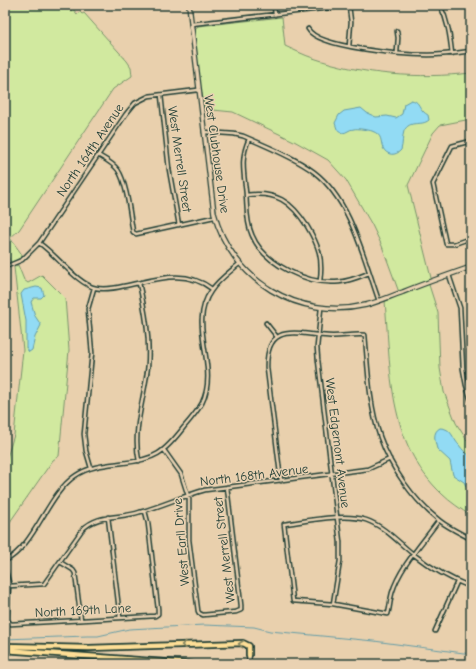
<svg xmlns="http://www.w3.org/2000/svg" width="476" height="669" font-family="'Comic Neue',sans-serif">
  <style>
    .green { fill: #d1e99f; stroke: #78936a }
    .water { fill: #92dbf4; stroke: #649ca7 }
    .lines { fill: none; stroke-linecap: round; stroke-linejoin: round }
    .stream { stroke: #649ca7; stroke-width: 1 }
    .street-casing { stroke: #1f3d34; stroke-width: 5.5 }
    .secondary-casing { stroke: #1f3d34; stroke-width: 6 }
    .highway-casing { stroke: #1f3d34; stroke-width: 8 }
    .street { stroke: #ead2b2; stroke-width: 2.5 }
    .secondary { stroke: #ead2b2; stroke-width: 3.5 }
    .highway { stroke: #fdde96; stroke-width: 4.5 }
    .oneway { stroke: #838560 }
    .labels { text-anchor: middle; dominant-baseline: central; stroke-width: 3; stroke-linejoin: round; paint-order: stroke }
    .street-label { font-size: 13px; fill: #1f3d34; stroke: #ead2b2 }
  </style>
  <rect width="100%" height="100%" fill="#e9d0ad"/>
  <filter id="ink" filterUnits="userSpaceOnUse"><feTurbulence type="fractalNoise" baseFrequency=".025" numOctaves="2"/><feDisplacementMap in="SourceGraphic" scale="8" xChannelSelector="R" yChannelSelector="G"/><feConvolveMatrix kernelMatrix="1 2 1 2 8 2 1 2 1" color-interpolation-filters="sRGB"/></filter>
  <g filter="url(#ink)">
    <path class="green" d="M12,5H65L71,11L73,9L77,14L80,12L82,14L84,13L127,61L131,67L132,76L113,89L19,230L10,238L23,256L11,263L5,249V15Z
      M282,17L285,46C294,50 304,55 313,58C363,75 419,79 471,73V119L440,125L433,133L408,185L431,278L429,285L438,313L440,368L444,392L456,423L471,447V516C461,509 450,502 442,494C387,442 391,370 385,301L400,295L382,246L372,225L346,180L328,160L294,141L233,112L203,109L194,31L198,26Z
      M18,265L24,280L28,283L42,275L65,298L69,350L59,456L53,460L5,529V464L14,435L23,350L14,267Z"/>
    <path class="water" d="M411,100C419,101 418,106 423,111C423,112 428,115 428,115L429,120C421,127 410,119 404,131C402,137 403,144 401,150C396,156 387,156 383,148C380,141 383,135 372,131C369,130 357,128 354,129C349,129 347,133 342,133L337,129L335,123L339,115L344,111L361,108L367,113L376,117L387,116L396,118L402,114L404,104Z
      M36,287L42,288L44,295L41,298H34L31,302L35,316L41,325L35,337L32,350L29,352L26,348V321L21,294L24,290Z
      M440,428C452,428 452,438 459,445C462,450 467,453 471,457V493L468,490L464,482L453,475L450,461L437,449C435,441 432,432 440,428Z"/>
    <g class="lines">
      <path class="stream" d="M5,639L87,636H98L129,629L204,625L254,627L270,631L374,641L471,654"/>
      <g class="street-casing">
        <path id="street" d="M274,5L275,15
          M440,5C448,21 450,36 452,54
          M191,24L355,5
          M308,29C318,48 406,55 428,55C443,55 457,53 471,51
          M397,31L398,38L397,52
          M349,46L351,22L349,6
          M161,95L169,169L179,225
          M204,132L234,134L243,136C264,145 296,158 314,172C351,200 364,259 379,301
          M249,139C240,158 244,173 246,193C247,206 246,222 252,235C264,265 309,285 339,282C350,281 359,277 369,273
          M471,141L452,146L433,184L446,244H454L471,238
          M98,155C105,159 113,163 118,170C127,183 130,216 133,232L136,234L214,217
          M246,195C276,191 291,201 307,226C319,246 323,258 320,281
          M39,243C57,255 77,284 96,288C106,290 115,288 124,286C155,280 184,268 212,289
          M5,267L22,260L39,243L126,114L135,103L149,96L198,90
          M449,275L460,308L463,369L466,385L471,401
          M321,308L317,347L318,360L340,542V561L333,604
          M266,323L277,337
          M164,450L181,474L189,499V540L198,611L199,613L203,615L236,612L241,610V605L227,487
          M139,461C132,429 145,397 148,365C150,337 145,310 139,283
          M91,468L86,451L84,434L92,353L88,309L94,288
          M281,481L267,368C266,322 295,334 328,336C340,337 352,334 365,335C368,369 369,405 380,437C391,468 413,500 440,521C449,528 460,533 471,539
          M108,517L120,618
          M439,520C424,541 399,568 392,593C390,600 390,607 388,614L333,604L293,601L284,524C307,521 345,513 366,520C384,526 399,543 413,554C431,568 450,579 471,587
          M5,561C35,546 47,495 75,476C89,466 106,465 122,463C155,460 164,453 184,427C191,419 197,412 202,403C220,367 187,325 211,291C218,280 230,272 239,264
          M60,562L73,570L75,573L81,620
          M5,568L9,583L7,620L11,624L155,616L158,614V609L148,523L145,511
          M9,586L44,584L82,530C98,513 120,519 140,512C162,506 183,496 205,490L368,469L390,459
          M435,631L457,582"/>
      </g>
      <g class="secondary-casing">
        <path id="secondary" d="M189,5L214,213C231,280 299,321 366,305C378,302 391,296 403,292C425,283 448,275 471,267
          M249,664V655"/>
      </g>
      <g class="highway-casing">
        <path id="highway" d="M5,646L89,648L243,643L249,646V655
          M5,650L191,664"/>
      </g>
      <use href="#street" class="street"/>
      <use href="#secondary" class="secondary"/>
      <use href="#highway" class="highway"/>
    </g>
    <defs><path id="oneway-chevron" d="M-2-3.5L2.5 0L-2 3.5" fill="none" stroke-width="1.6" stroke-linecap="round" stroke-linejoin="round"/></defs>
    <g class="oneway">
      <use href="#oneway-chevron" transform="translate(241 644) rotate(-173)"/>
      <use href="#oneway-chevron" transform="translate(184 645) rotate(178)"/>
    </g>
  </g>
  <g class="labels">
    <g class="street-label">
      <text transform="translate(90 150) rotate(-56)">North 164th Avenue</text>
      <text transform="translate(217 154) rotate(82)">West Clubhouse Drive</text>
      <text transform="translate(180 159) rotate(82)">West Merrell Street</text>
      <text transform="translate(338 443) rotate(83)">West Edgemont Avenue</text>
      <text transform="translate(254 475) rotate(-7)">North 168th Avenue</text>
      <text transform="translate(181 542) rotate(-95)">West Earll Drive</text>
      <text transform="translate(224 550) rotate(-97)">West Merrell Street</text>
      <text transform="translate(83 610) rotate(-3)">North 169th Lane</text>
    </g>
  </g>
  <rect width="476" height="669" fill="none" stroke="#ead2b2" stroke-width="20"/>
  <rect x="10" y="10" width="456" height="649" fill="none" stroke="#1f3d34" stroke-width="1.5" filter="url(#ink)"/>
</svg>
